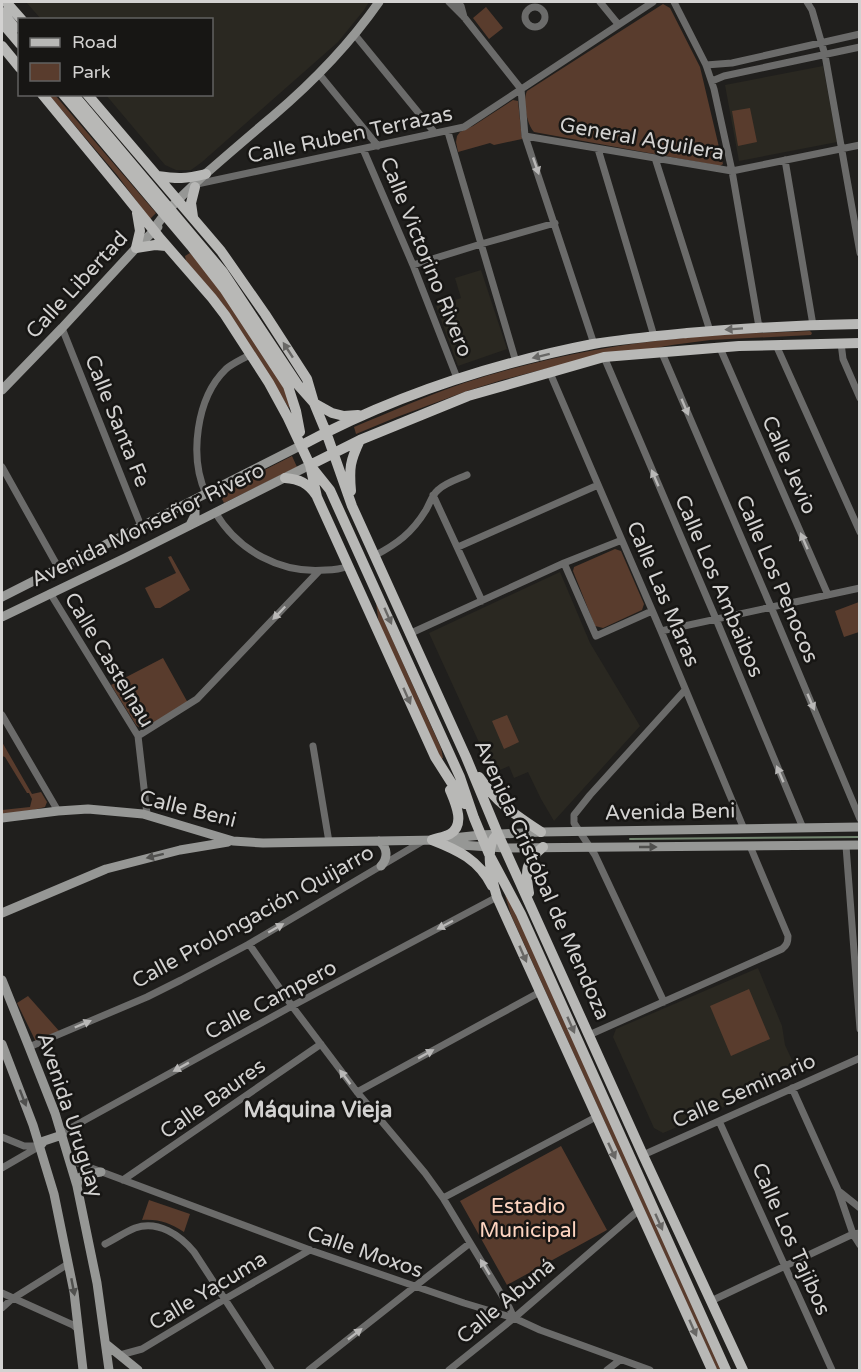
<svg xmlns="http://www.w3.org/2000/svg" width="861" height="1372" font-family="'Varela Round',sans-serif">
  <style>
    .built { fill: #2a2821 }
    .green { fill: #593c2d }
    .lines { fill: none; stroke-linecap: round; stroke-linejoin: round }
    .stream { stroke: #72856f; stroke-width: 2 }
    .street { stroke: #6b6b6a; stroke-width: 7 }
    .secondary { stroke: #969795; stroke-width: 9 }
    .primary { stroke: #b8b8b6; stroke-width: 10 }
    .oneway { fill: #b9b8b7 }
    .oneway2 { fill: #686765 }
    .oneway3 { fill: #50504e }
    .labels { text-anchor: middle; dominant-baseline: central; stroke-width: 5; stroke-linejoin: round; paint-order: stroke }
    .street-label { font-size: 21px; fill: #d3d2d1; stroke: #171614 }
    .park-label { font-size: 21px; fill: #fdd4c0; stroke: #171614 }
    .neighbourhood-label { font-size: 22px; font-weight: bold; fill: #d3d2d1; stroke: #171614 }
  </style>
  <rect width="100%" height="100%" fill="#201f1d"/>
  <path class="built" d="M26,2H369L364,10L338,42L202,162L191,170H176L165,165L106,95L212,94V20L41,19Z
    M823,66L837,142L739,161L725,85Z
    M481,270L507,349L458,366L436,306L461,298L455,278Z
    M560,572L590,643L640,726L554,821L541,799L528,772L514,778L509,766L493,773L429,633Z
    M758,968L782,1026L785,1045L798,1073L760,1089L761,1091L663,1133L654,1128L613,1037L616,1029Z"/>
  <path class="green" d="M663,4L670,8L700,67L723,164L720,166L534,132C527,125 522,101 527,91Z
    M486,7L503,28L489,39L473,18Z
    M49,95H55L156,213L150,219L117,175Z
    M513,100L518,101L522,139L494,145L490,143L458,152L456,142L457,136L460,132L473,126Z
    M750,108L757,142L738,146L732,111Z
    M190,253L218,285L286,391L290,407L289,408L222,303L186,261L185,256Z
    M810,331L812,333L811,335L710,340L672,345L556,366L502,380L467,391L397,417L356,434L354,427C390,412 426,396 464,383C534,360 609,345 683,338C725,333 768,333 810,331Z
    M292,456L297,467L224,503L219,493Z
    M615,549L621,551L644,604L642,610L603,628L595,626L573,571L574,567Z
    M171,556L190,590L160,608H155L145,588L176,573L168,557Z
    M859,602V632L844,637L835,611Z
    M376,603L441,748L443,758L441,759L379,625Z
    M163,658L188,703L142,730L136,725L111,685Z
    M507,715L519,742L504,749L492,721Z
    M2,742L32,794L41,792L47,802L45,807L33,810L2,814V810L30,807L32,799L29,793H27L5,757L2,756Z
    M505,895L514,909L723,1370H717L696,1324L511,915Z
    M749,989L770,1039L731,1056L710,1006Z
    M28,996L60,1032L36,1042L17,1003Z
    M561,1146L607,1230L507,1285L460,1201Z
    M149,1200L190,1214L184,1232C169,1223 160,1219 142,1220Z"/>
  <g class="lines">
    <path class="stream" d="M630,839L860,837"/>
    <path class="street" d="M449,2L464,17L521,89L525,136L594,344
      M458,2L461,6L464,17
      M600,2L618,24
      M674,2L706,65L714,89L732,171L759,327
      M807,2L812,10L825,55L860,253
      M525 17a10 10 0 1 1 20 0a10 10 0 1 1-20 0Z
      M355,35L435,133
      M706,65L732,63L860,34
      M319,74L378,146
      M712,81L724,76L860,47
      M448,132L516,362
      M525,136L732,171L860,145
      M363,149L413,265L457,378
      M598,149L654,336
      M655,158L710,331
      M785,160L813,325
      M197,184L464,127L653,2
      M413,265L481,244L555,223
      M62,328L141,526
      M841,343L843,359L860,398
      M776,345L860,532
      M720,348L828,595
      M662,353L771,607L860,819
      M604,357L716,619L803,828
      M550,373L661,631L744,829
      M2,467L58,567
      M206,494C189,457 196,398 226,369C233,363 243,359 251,354
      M433,495L482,601
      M215,512C238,551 281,574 326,570C334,570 341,569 349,566
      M458,547L598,485
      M374,556C397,544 412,533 426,510C430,503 432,495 438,490C445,483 458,479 467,475
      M564,563L596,636L652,611
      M50,593L138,736L147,814
      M661,631L860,588
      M409,634L564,563L622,540
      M2,715L58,811
      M138,736L197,699L319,571
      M313,746L329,842
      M846,846L860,1029
      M249,944L292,1006L357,1092L425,1173L443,1198L509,1307L514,1318
      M664,1002L595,855L574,823V815L590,795L685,690
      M589,1035L782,949C787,945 788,942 788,936L750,846
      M29,1047L147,997L181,980L249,944L423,841
      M792,1088L838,1190L853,1234L860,1245
      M357,1092L540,992
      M719,1121L832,1370
      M62,1135L67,1130L292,1006L497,897
      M2,1137L24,1146H38
      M643,1155L860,1058
      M70,1160L310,1250L464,1303L514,1318L540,1330L650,1370
      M2,1168L40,1146
      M123,1180L321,1044
      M840,1192L860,1208
      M443,1198L596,1117
      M105,1244C115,1239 125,1232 135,1228C158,1220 180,1235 194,1252L271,1370
      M2,1293L73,1325L79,1330
      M711,1301L853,1234L860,1233
      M2,1308L12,1299L68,1264
      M120,1355L142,1349L225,1299L310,1250
      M309,1370L470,1243
      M449,1370L514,1318L639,1210
      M607,1370L620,1360"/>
    <path class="secondary" d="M153,230C167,209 184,194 203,176C226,156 249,136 273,116C313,82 349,45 379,2
      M2,390L62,328L136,248L158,227
      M184,505L192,506L195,510V515L190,525
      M2,597L302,445
      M2,617L125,558L310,465
      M2,818L58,811L88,809L143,814L233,841L263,843L438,840L460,845L505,848L860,845
      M443,839L481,835L541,832L860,827
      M379,841C388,848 388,858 381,866
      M2,913L106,869L180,850L228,842
      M2,980L29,1047L55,1113L77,1186L97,1283L109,1370
      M2,1044L33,1125L54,1194L74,1292L83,1370
      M40,1146L44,1141L62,1135
      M77,1186L78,1180L83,1175L101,1172
      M106,1344L138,1370"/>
    <path class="primary" d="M6,2L22,20
      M2,12L15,28
      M2,23L20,44
      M2,46L20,68
      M42,94L122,191L159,237L212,298L225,315L269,383L287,416L310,465L317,497L435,757L465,804
      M63,94L191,246L225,290L288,386L296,411L300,432
      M73,94L223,272L298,385L314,403L332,413L344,416L358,415
      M87,94L221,251L265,314L307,379L314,403L326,432L352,506L466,757L498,834L643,1155L743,1370
      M157,176C178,179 185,179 206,174
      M193,217L191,203L195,187
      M136,248L140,231L137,213
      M136,248L155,245L166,246
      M302,445C393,396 491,364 593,344C624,339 656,336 687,333C745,328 802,325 860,324
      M310,465L330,490L460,777L474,818L489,854L521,914L726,1370
      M310,465L360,440L468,396L604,357L739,346L860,343
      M285,478C299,479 308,483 316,495
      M351,491C349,468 350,461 360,440
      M479,777C498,804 514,814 541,832
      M498,834C483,845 492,881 497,897L712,1370
      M432,840C437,838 445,837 450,834C466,825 455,802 450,790
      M432,840C458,850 479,860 492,886
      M529,893C525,871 525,862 543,847"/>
  </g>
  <defs><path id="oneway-solid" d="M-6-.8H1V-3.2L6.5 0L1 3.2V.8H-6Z" transform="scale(1.5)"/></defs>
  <g class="oneway">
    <use href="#oneway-solid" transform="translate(536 166) rotate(71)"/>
    <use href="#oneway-solid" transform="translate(685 407) rotate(67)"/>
    <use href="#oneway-solid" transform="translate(655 478) rotate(-113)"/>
    <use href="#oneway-solid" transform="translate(804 541) rotate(-114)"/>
    <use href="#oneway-solid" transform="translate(279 613) rotate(134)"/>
    <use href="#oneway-solid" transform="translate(811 702) rotate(67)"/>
    <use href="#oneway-solid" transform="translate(780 774) rotate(-113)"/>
    <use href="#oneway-solid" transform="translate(445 925) rotate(152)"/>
    <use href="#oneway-solid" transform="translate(276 928) rotate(-30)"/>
    <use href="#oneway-solid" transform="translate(83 1024) rotate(-23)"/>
    <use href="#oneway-solid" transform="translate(426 1054) rotate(-29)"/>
    <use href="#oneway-solid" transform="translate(181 1067) rotate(151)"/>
    <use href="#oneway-solid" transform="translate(345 1077) rotate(-127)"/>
    <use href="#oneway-solid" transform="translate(485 1267) rotate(-121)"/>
    <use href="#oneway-solid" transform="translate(355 1334) rotate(-38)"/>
  </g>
  <g class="oneway2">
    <use href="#oneway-solid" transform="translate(734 329) rotate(176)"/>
    <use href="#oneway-solid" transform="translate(288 350) rotate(-123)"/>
    <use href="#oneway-solid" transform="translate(541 356) rotate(166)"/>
    <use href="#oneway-solid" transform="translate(388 616) rotate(66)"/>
    <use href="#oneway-solid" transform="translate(407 696) rotate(66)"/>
    <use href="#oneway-solid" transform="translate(523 954) rotate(66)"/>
    <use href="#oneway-solid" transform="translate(571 1025) rotate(66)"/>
    <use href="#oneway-solid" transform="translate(612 1151) rotate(65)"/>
    <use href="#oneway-solid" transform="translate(659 1222) rotate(66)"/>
    <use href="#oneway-solid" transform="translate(693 1328) rotate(66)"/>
  </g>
  <g class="oneway3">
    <use href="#oneway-solid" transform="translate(648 847)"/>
    <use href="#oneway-solid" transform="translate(155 856) rotate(166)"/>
    <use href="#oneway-solid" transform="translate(23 1098) rotate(69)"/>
    <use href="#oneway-solid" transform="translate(73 1287) rotate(79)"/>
  </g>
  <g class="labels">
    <g class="street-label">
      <text transform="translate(350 135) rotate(-12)">Calle Ruben Terrazas</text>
      <text transform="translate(642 139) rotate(10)">General Aguilera</text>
      <text transform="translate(426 257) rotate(68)">Calle Victorino Rivero</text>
      <text transform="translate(77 285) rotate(-47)">Calle Libertad</text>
      <text transform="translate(117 421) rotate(68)">Calle Santa Fe</text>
      <text transform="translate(789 465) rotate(66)">Calle Jevio</text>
      <text transform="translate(148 525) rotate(-26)">Avenida Monseñor Rivero</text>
      <text transform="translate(777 579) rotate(67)">Calle Los Penocos</text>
      <text transform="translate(719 586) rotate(67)">Calle Los Ambaibos</text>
      <text transform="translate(663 594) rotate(67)">Calle Las Maras</text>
      <text transform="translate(109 660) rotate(59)">Calle Castelnau</text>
      <text transform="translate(188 809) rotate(14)">Calle Beni</text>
      <text transform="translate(670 812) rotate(-1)">Avenida Beni</text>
      <text transform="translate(542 880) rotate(66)">Avenida Cristóbal de Mendoza</text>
      <text transform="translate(253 917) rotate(-29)">Calle Prolongación Quijarro</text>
      <text transform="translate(271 1000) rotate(-28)">Calle Campero</text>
      <text transform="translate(744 1091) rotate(-24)">Calle Seminario</text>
      <text transform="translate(213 1099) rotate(-35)">Calle Baures</text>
      <text transform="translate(70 1115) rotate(72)">Avenida Uruguay</text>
      <text transform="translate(791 1239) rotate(66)">Calle Los Tajibos</text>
      <text transform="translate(365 1252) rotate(19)">Calle Moxos</text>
      <text transform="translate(208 1291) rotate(-31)">Calle Yacuma</text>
      <text transform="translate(506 1301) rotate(-40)">Calle Abuná</text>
    </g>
    <g class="park-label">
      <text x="528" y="1206">Estadio<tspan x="528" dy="24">Municipal</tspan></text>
    </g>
    <g class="neighbourhood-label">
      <text x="318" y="1110">Máquina Vieja</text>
    </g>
  </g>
  <rect width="861" height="1372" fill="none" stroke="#d3d2d1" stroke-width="6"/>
  <rect x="18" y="18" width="195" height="78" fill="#171614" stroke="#626160" stroke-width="1.5"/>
  <rect x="30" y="38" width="30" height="9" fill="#b8b8b6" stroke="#626160" stroke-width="1.5"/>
  <text x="72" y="48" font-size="18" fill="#d3d2d1">Road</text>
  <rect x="30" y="63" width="30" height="18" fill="#593c2d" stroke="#626160" stroke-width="1.5"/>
  <text x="72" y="78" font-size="18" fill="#d3d2d1">Park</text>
</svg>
